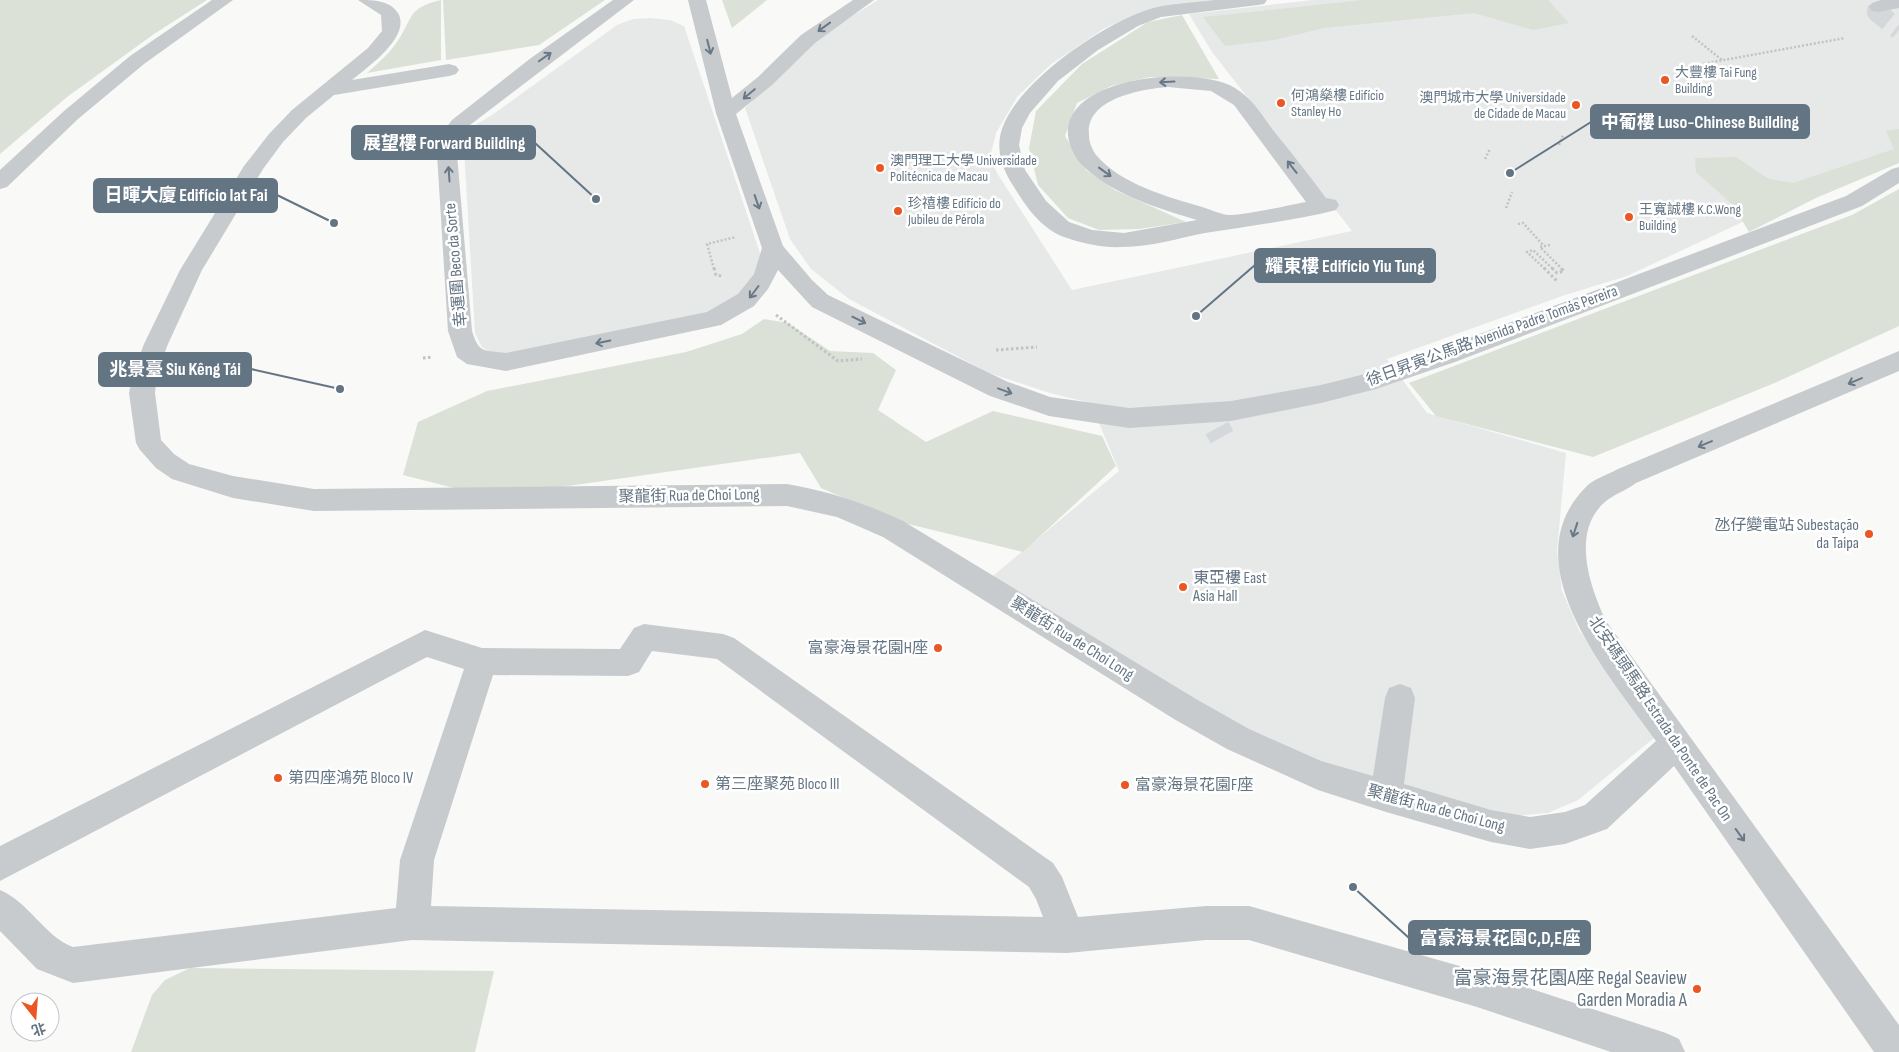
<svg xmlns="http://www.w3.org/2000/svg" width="1899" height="1052" font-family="'Sofia Sans Condensed','Noto Sans SC',sans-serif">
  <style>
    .built { fill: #e7e8e8 }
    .green { fill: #dbe1d7 }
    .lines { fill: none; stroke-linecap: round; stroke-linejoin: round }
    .minor-tunnel-far1 { stroke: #d4d8da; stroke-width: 20; stroke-dasharray: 20 10; stroke-linecap: butt }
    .minor-tunnel { stroke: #d4d8da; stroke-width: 26; stroke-dasharray: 26 13; stroke-linecap: butt }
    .path-far1 { stroke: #c0c3c5; stroke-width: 2.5; stroke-dasharray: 2 2; stroke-linecap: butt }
    .path { stroke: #c0c3c5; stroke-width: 3; stroke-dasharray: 2.5 2.5; stroke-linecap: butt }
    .minor { fill: #c7cbce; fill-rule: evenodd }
    .oneway { stroke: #687887 }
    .poi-dot { fill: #ea5725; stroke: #fff; stroke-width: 2 }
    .labels { text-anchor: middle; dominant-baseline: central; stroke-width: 5; stroke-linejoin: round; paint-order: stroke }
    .far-poi-label { font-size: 14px; fill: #637483; stroke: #fff; text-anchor: start }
    .street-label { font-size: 16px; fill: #637483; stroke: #fff }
    .poi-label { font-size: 16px; fill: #637483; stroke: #fff; text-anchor: start }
    .near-poi-label { font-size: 19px; fill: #637483; stroke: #fff; text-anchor: end }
    .leader { fill: none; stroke: #637483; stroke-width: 2 }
    .callout-dot { fill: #637483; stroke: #fff; stroke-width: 2 }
    .callout { fill: #637483; stroke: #637483; stroke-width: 2 }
    .callout-label { font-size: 18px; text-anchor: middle; font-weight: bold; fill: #fff }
  </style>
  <rect width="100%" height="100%" fill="#f9f9f7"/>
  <path class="built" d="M878,0H1237L1141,12L1103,29L1050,65L1017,97L996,133L990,157L997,173L1072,290L1352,231L1212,52L1189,14L1313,0H1899V157L1841,176L1627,276L1565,295L1387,359L1427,413L1566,453L1557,551L1562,591L1579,630L1654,738L1578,800L1548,813L1513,816L1336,769L1261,738L988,580L1119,471L1099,423L1086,402L1050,393L989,373L849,299L811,269L790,239L745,108L817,38Z
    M650,18L670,20L684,26L760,253L759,265L741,298L708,315L508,355L493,354L482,347L475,333L463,133L492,115L617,25L633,19Z"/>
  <path class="green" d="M0,0H207L154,34L67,97L0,154Z
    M441,0V60L367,73C378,63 389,54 397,42C414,17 407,8 441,0Z
    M443,0H605L539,45L446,60Z
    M722,0H767L732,28Z
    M1363,0H1548L1569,23L1533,30L1474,13L1324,28L1274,40L1225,46L1203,17Z
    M1182,15L1219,79L1150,77L1111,86L1077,103L1065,136L1086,170L1115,190L1186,222L1139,229L1099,230L1068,218L1038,185L1029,148L1036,111L1082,64L1148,22Z
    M1899,129V163L1816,198L1749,232L1733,205L1696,172L1695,158L1736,157L1769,179L1793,183L1894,149L1886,131Z
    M1899,189V326L1777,382L1593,457L1436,416L1409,383L1852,215Z
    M764,319L788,323L830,351L873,353L896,370L878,410L926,442L993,411L1102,436L1116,466L1023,552L900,522L821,488L800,453L561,487L462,490L403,475L418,422L487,391L686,352L742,334Z
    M190,968L494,971L475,1052H131L152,995L165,980Z"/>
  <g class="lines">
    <path class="minor-tunnel-far1" d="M1878,7L1877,12L1899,30"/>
    <path class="minor-tunnel" d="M1217,428L1222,437"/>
    <path class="path-far1" d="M1692,36L1722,60
      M1680,68L1845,38
      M1559,145L1563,135
      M1485,159L1490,149
      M1506,208L1512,192
      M1518,224L1523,223L1544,246
      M1550,245L1540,247L1562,269
      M714,269L707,244L736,237
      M1545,269L1527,252L1533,250L1553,269"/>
    <path class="path" d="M714,268L716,275L722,276
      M1544,268L1558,282
      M1552,268L1557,273L1564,271L1561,268
      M776,315L838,361L862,359
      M996,350L1037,347
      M423,358L433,357"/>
    <path class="minor" d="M212,0H233L144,64L78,119L7,187L0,189V170L64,111L130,56Z
      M358,0C374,0 391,0 399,15C409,38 368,67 352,80L449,64L456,66L459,70L456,74L449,76L334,95L306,118L283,142L263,169L202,270L168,344L157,373L155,393L161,440L174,454L189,464L233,476L314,489L787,484C828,491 865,503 903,521L1196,699L1249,729L1321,761L1373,776L1385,698L1389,688L1400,684L1411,688L1415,698L1404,784L1491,810L1530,817L1565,812L1585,805L1656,741C1611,677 1510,565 1585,488C1593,479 1607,475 1618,469L1899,351V371L1636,483C1627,490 1615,494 1606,501C1570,531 1590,587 1606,621L1899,1025V1052H1874L1674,766L1607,829L1565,844L1530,849L1491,842L1386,812L1318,790L1227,749L1174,719L883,537L837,517L787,506L314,511L233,498L172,479L156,468L140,450L136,443L129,393L133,373L144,344L180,270L244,166L269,134L292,110L368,48L382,31L381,15Z
      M613,0H634L466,128L460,136L457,154L472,331C479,354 484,350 506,353L707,312L738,294L754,274L762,248L716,113L688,0H706L732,98L758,77L801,35L853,0H874L815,43L772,85L736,114L783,246L812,280L828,295L1008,382L1050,397L1129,408L1231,401L1321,385L1373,372L1437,350L1846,196L1892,169L1899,167V183L1862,206L1455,362L1376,389L1321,403L1231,421L1129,428L1049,416L990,396L812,307L778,270L768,289L754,306L721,325L506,371L467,364L457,357L448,331L437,154L440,136L452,120L531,58Z
      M1215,0H1267L1264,4L1258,5L1161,17L1138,26L1098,50L1058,81L1030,113L1022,128L1019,145L1025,170L1046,201L1069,222L1092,230L1124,233L1197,220C1158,208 1116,196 1085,168C1076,160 1069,147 1068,135C1064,75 1198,65 1235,88C1252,98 1262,115 1273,130C1291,152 1309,175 1326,198L1336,200L1339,205L1336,210C1293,221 1248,226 1205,233C1179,238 1150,247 1123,247C1104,248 1085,244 1067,238C1042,230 1027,208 1014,187C1004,172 997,155 1000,137C1008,88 1100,26 1144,11C1166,3 1192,3 1215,0ZM1168,87L1211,91L1234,105L1306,202C1289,205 1243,216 1228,215C1219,214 1210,209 1202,207C1168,197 1121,184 1097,156C1092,150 1089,142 1089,135C1085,99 1141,89 1168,87Z
      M1881,0H1899V8L1878,12L1872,11L1869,7L1872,3Z
      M644,624L723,634L734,638L1053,863L1062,877L1078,917L1206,906H1249L1477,971L1666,1033L1679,1039L1685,1052H1611L1477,1007L1249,940H1206L1067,953L412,940L73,983L37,969L0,931V890C29,902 44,936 73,947L396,908L400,860L464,669L427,657L0,881V846L425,630L482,648L620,649L634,628ZM652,651L717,659L1029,887L1036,899L1043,917L431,906L434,860L493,675L628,676L639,672Z"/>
  </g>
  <defs><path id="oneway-shaft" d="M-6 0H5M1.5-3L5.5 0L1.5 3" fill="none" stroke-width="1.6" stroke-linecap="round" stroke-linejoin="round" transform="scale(1.25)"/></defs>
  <g class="oneway">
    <use href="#oneway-shaft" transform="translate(824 27) rotate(144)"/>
    <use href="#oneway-shaft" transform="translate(709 47) rotate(76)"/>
    <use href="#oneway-shaft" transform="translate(545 57) rotate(-35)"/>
    <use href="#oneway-shaft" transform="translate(1167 82) rotate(177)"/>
    <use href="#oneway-shaft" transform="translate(749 94) rotate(140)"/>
    <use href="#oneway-shaft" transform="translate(1292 167) rotate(-128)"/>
    <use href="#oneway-shaft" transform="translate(1105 172) rotate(36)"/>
    <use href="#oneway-shaft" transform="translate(449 174) rotate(-94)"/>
    <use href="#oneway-shaft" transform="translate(757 202) rotate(71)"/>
    <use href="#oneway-shaft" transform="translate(754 292) rotate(127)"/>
    <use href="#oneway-shaft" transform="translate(859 320) rotate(26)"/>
    <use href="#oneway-shaft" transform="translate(603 342) rotate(168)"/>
    <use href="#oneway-shaft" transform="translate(1855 381) rotate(157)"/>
    <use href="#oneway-shaft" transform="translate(1005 391) rotate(20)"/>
    <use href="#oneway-shaft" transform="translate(1705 444) rotate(157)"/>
    <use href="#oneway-shaft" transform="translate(1575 530) rotate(108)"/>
    <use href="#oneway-shaft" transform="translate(1740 835) rotate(54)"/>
  </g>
  <g class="poi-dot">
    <circle cx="1665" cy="80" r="5"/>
    <circle cx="1281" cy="103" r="5"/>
    <circle cx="1576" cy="105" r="5"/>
    <circle cx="880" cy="168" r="5"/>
    <circle cx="898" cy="211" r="5"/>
    <circle cx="1629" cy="217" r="5"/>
    <circle cx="1869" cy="534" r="5"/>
    <circle cx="1183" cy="587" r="5"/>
    <circle cx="938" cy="648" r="5"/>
    <circle cx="278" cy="778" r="5"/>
    <circle cx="705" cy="784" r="5"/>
    <circle cx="1125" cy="785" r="5"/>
    <circle cx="1697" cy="989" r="5"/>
  </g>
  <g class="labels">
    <g class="far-poi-label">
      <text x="1675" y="72">大豐樓 Tai Fung<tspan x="1675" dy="16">Building</tspan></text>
      <text x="1291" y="95">何鴻燊樓 Edifício<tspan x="1291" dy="16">Stanley Ho</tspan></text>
      <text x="1566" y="97" text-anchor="end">澳門城市大學 Universidade<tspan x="1566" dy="16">de Cidade de Macau</tspan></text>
      <text x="890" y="160">澳門理工大學 Universidade<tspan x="890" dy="16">Politécnica de Macau</tspan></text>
      <text x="908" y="203">珍禧樓 Edifício do<tspan x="908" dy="16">Jubileu de Pérola</tspan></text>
      <text x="1639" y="209">王寬誠樓 K.C.Wong<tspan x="1639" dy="16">Building</tspan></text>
    </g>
    <g class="street-label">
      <text transform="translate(456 265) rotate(-95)">幸運圍 Beco da Sorte</text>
      <text transform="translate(1492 336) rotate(-20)">徐日昇寅公馬路 Avenida Padre Tomás Pereira</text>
      <text transform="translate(689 496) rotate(-1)">聚龍街 Rua de Choi Long</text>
      <text transform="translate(1072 639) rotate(32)">聚龍街 Rua de Choi Long</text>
      <text transform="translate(1660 719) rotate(56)">北安碼頭馬路 Estrada da Ponte de Pac On</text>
      <text transform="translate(1436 809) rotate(15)">聚龍街 Rua de Choi Long</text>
    </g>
    <g class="poi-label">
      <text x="1859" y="525" text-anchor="end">氹仔變電站 Subestação<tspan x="1859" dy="18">da Taipa</tspan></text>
      <text x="1193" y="578">東亞樓 East<tspan x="1193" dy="18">Asia Hall</tspan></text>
      <text x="928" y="648" text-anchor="end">富豪海景花園H座</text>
      <text x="288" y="778">第四座鴻苑 Bloco IV</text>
      <text x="715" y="784">第三座聚苑 Bloco III</text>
      <text x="1135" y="785">富豪海景花園F座</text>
    </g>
    <g class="near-poi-label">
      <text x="1687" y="978">富豪海景花園A座 Regal Seaview<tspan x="1687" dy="22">Garden Moradia A</tspan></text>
    </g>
  </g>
  <path class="leader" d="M1510 173L1591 122M596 199L535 143M334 223L277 195M1196 316L1255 265M340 389L251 369M1353 887L1409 938"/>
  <g class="callout-dot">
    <circle cx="1510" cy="173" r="5"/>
    <circle cx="596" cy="199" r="5"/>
    <circle cx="334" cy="223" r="5"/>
    <circle cx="1196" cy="316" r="5"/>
    <circle cx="340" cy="389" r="5"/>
    <circle cx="1353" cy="887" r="5"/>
  </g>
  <g class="callout">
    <rect x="1591" y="105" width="218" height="33" rx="5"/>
    <rect x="352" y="126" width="183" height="33" rx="5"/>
    <rect x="94" y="179" width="183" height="33" rx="5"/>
    <rect x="1255" y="249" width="180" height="33" rx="5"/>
    <rect x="99" y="353" width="152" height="33" rx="5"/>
    <rect x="1409" y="921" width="181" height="33" rx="5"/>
  </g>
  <g class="callout-label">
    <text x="1700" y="128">中葡樓 Luso-Chinese Building</text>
    <text x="444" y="149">展望樓 Forward Building</text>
    <text x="186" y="201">日暉大廈 Edifício Iat Fai</text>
    <text x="1345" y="272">耀東樓 Edifício Yiu Tung</text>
    <text x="175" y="375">兆景臺 Siu Kêng Tái</text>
    <text x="1500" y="944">富豪海景花園C,D,E座</text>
  </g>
  <g transform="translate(35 1017) rotate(163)"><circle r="24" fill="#ffffff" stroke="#c1c7cd"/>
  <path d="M0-4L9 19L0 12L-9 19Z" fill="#ea5725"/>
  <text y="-8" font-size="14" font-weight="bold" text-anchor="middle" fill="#637483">北</text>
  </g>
</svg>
